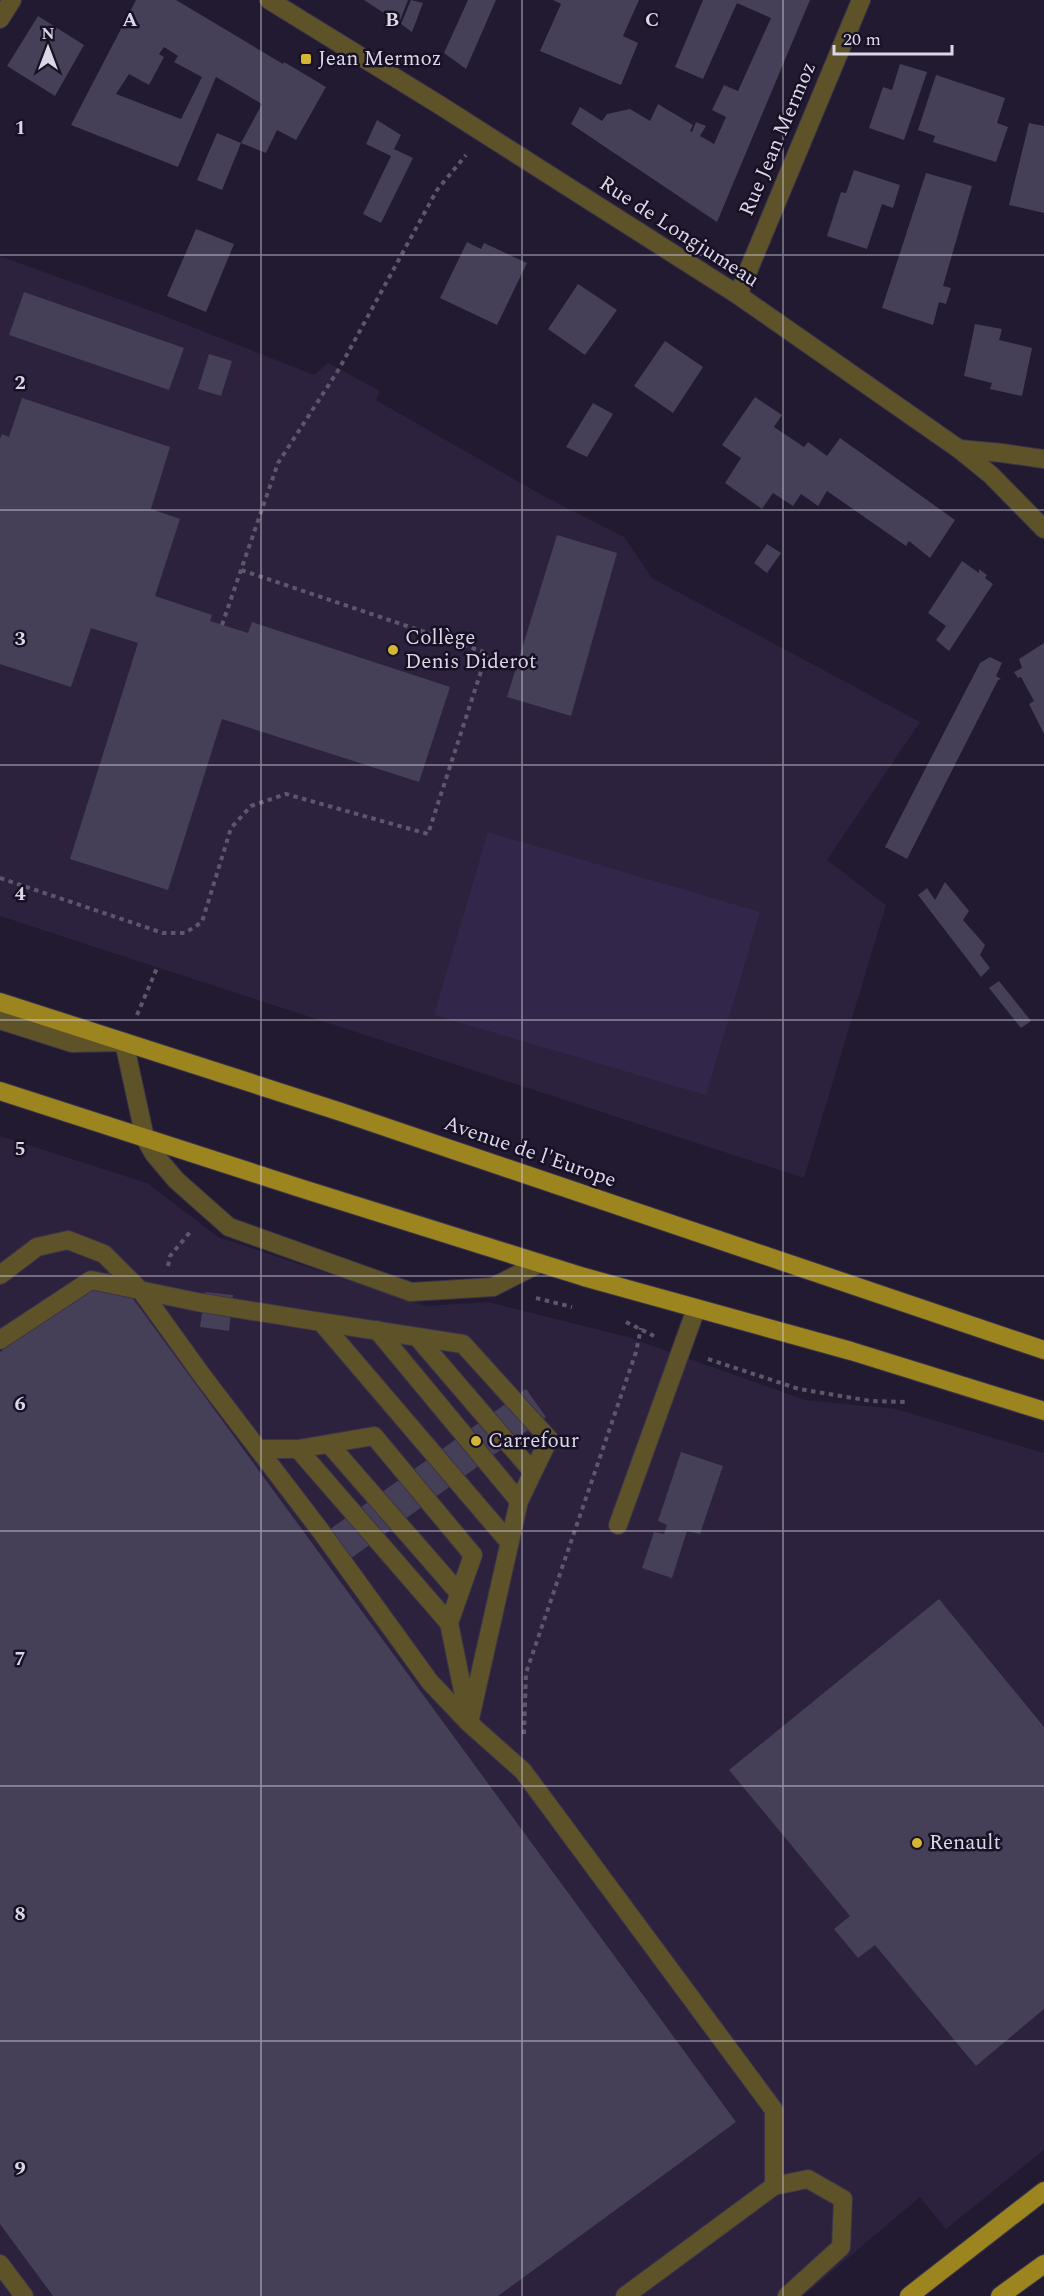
<svg xmlns="http://www.w3.org/2000/svg" width="1044" height="2296" font-family="Spectral,serif">
  <style>
    .built { fill: #2c223d }
    .green { fill: #33264b }
    .building { fill: #463f58; fill-rule: evenodd }
    .lines { fill: none; stroke-linecap: round; stroke-linejoin: round }
    .minor-casing { stroke: #3b344a; stroke-width: 20 }
    .major-casing { stroke: #3b344a; stroke-width: 20 }
    .path { stroke: #5d576c; stroke-width: 4; stroke-dasharray: 4.5 4.5; stroke-linecap: butt }
    .minor { stroke: #5d5228; stroke-width: 18 }
    .major { stroke: #9c851e; stroke-width: 18 }
    .grid { fill: none; stroke: #dbd7e6; stroke-width: 1.5; stroke-opacity: 0.55 }
    .poi-dot { fill: #d4b635; stroke: #181126; stroke-width: 2 }
    .labels { text-anchor: middle; dominant-baseline: central; stroke-width: 5; stroke-linejoin: round; paint-order: stroke }
    .poi-label { font-size: 21px; fill: #dbd7e6; stroke: #181126; text-anchor: start }
    .street-label { font-size: 21px; fill: #dbd7e6; stroke: #181126 }
    .grid-label { font-size: 20px; text-anchor: middle; font-weight: bold; fill: #dbd7e6; stroke: #181126; stroke-width: 5; stroke-linejoin: round; paint-order: stroke }
  </style>
  <rect width="100%" height="100%" fill="#211a31"/>
  <path class="built" d="M0,256L157,313L314,375L328,363L380,391L376,400L540,494L624,537L652,578L920,722L827,860L886,905L804,1178L0,916Z
    M0,1136L147,1183L218,1237L426,1306L488,1302L628,1337L805,1400L896,1409L1044,1453V2150L946,2229L920,2197L803,2296H0Z"/>
  <path class="green" d="M488,832L760,912L706,1095L434,1015Z"/>
  <path class="building" d="M136,0H176L283,64L284,62L326,87L296,140L277,130L266,153L241,143L262,104L216,77L178,167L71,125ZM164,47L178,56L174,62L202,77L181,119L116,94L129,74L149,85L164,57L159,54Z
    M364,0H408L399,23Z
    M411,0L423,3L412,32L401,24Z
    M468,0H496L466,69L444,53Z
    M553,0H639L623,36L638,43L621,85L540,51L561,4Z
    M703,0H810L717,222L571,124L580,107L602,121L607,114L630,109L650,121L658,104L693,125L690,131L692,132L696,122L706,126L700,136L714,144L726,117L712,110L724,85L738,91L771,18L737,3L703,79L675,67Z
    M38,16L84,45L55,96L7,66Z
    M900,64L927,72L904,140L869,128L883,87L892,90Z
    M936,75L1005,98L997,123L1008,127L996,162L933,142L935,136L918,130Z
    M377,120L401,135L394,149L413,158L381,223L363,214L391,156L366,144Z
    M1029,123L1044,126V213L1009,205Z
    M217,133L241,143L222,190L197,180Z
    M854,170L900,185L893,208L882,204L867,249L827,236L841,192L846,193Z
    M926,173L972,186L943,286L951,288L946,304L939,302L933,325L882,308Z
    M196,229L234,244L206,312L167,296Z
    M467,242L481,249L484,243L527,263L497,325L440,298Z
    M578,284L617,310L585,355L548,329Z
    M24,292L184,348L169,390L9,335Z
    M975,324L1002,329L999,340L1032,348L1022,396L990,389L992,383L964,376Z
    M665,341L703,367L673,413L634,386Z
    M209,354L232,361L221,396L198,389Z
    M755,397L782,415L774,427L804,447L808,442L827,456L840,438L955,520L930,558L909,541L906,546L827,491L818,506L801,494L793,506L773,493L762,509L725,483L741,458L722,445Z
    M22,398L170,447L151,509L180,519L155,596L212,615L210,621L248,633L252,622L450,687L419,782L222,719L168,890L70,859L138,643L91,628L71,687L0,664V439L2,434L9,437Z
    M593,403L613,414L587,457L566,447Z
    M557,535L617,553L571,716L507,697Z
    M767,544L781,553L767,573L754,563Z
    M962,561L979,573V569L987,575L985,578L993,584L949,651L936,640L946,626L928,613Z
    M1044,643V734L1029,704L1034,701L1021,677L1018,678L1014,672L1022,668L1019,659Z
    M990,657L1002,663L996,676L1001,679L998,680L907,859L885,847L980,663Z
    M945,882L969,911L963,920L985,945L980,955L990,968L981,977L918,895L927,888L935,900Z
    M999,981L1031,1021L1021,1028L989,988Z
    M112,1270L736,2122L498,2296H53L0,2224V1352Z
    M205,1292L233,1295L229,1331L200,1327Z
    M526,1389L546,1417L350,1559L329,1530Z
    M681,1452L723,1466L700,1534L687,1531L672,1578L642,1568L654,1532L664,1534L667,1525L658,1521Z
    M939,1599L1044,1727V2009L976,2066L875,1945L858,1958L834,1929L850,1916L729,1770Z"/>
  <g class="lines">
    <g class="minor-casing">
      <path id="minor" d="M269,0L438,104L738,295L959,449L991,475L1044,529
        M0,19L12,0
        M738,295L861,0
        M959,449L1002,453L1044,459
        M0,1020L72,1043L124,1042L145,1138L154,1154L176,1180L229,1227L411,1292L493,1287L540,1263
        M0,1275L37,1247L68,1240L104,1254L142,1292L204,1378L320,1530L430,1682L469,1723L523,1771L774,2110V2186
        M321,1322L463,1344L549,1439L519,1501L469,1723
        M377,1330L519,1501
        M417,1337L532,1471
        M0,1340L91,1280L197,1302L321,1322L509,1542
        M329,1444L459,1593
        M260,1449H298L374,1436L473,1555L449,1623L468,1716
        M298,1449L449,1623
        M618,1525L696,1309
        M0,2264L24,2296
        M625,2296L774,2186L808,2179L843,2199L841,2247L787,2296"/>
    </g>
    <g class="major-casing">
      <path id="major" d="M0,1002L341,1112L1044,1350
        M0,1091L303,1189L584,1277L851,1351L1044,1411
        M909,2296L1044,2191
        M1000,2296L1044,2264"/>
    </g>
    <path class="path" d="M222,625L278,463L339,369L437,190L466,155
      M0,878L163,933H185L202,922L231,828L251,806L286,794L428,834L487,653L241,570
      M137,1015L157,968
      M168,1266L170,1256L191,1231
      M536,1298L572,1307
      M626,1322L654,1336
      M708,1359L799,1389L871,1401L908,1402
      M524,1734L526,1673L636,1352L641,1328"/>
    <use href="#minor" class="minor"/>
    <use href="#major" class="major"/>
  </g>
  <path class="grid" d="M261,0V2296M522,0V2296M783,0V2296M0,255H1044M0,510H1044M0,765H1044M0,1020H1044M0,1276H1044M0,1531H1044M0,1786H1044M0,2041H1044"/>
  <g class="poi-dot">
    <rect x="300" y="53" width="12" height="12" rx="3"/>
    <circle cx="393" cy="650" r="6"/>
    <circle cx="476" cy="1441" r="6"/>
    <circle cx="917" cy="1843" r="6"/>
  </g>
  <g class="labels">
    <g class="poi-label">
      <text x="318" y="59">Jean Mermoz</text>
      <text x="405" y="638">Collège<tspan x="405" dy="24">Denis Diderot</tspan></text>
      <text x="488" y="1441">Carrefour</text>
      <text x="929" y="1843">Renault</text>
    </g>
    <g class="street-label">
      <text transform="translate(778 139) rotate(-67)">Rue Jean Mermoz</text>
      <text transform="translate(679 232) rotate(33)">Rue de Longjumeau</text>
      <text transform="translate(530 1152) rotate(19)">Avenue de l'Europe</text>
    </g>
  </g>
  <g class="grid-label">
    <text x="130" y="26">A</text>
    <text x="392" y="26">B</text>
    <text x="652" y="26">C</text>
    <text x="20" y="134">1</text>
    <text x="20" y="389">2</text>
    <text x="20" y="645">3</text>
    <text x="20" y="900">4</text>
    <text x="20" y="1155">5</text>
    <text x="20" y="1410">6</text>
    <text x="20" y="1665">7</text>
    <text x="20" y="1920">8</text>
    <text x="20" y="2175">9</text>
  </g>
  <g transform="translate(48 48)" stroke="#181126" stroke-width="4.5" paint-order="stroke">
  <path d="M0-4.5L10 22L0 15L-10 22Z" fill="#dbd7e6"/>
  <text y="-9" font-size="16" font-weight="bold" text-anchor="middle" fill="#dbd7e6">N</text>
  </g>
  <path d="M834 45v9h118v-9" fill="none" stroke="#dbd7e6" stroke-width="3"/>
  <text x="843" y="45" font-size="18" fill="#dbd7e6" stroke="#181126" stroke-width="4.5" paint-order="stroke">20 m</text>
</svg>
